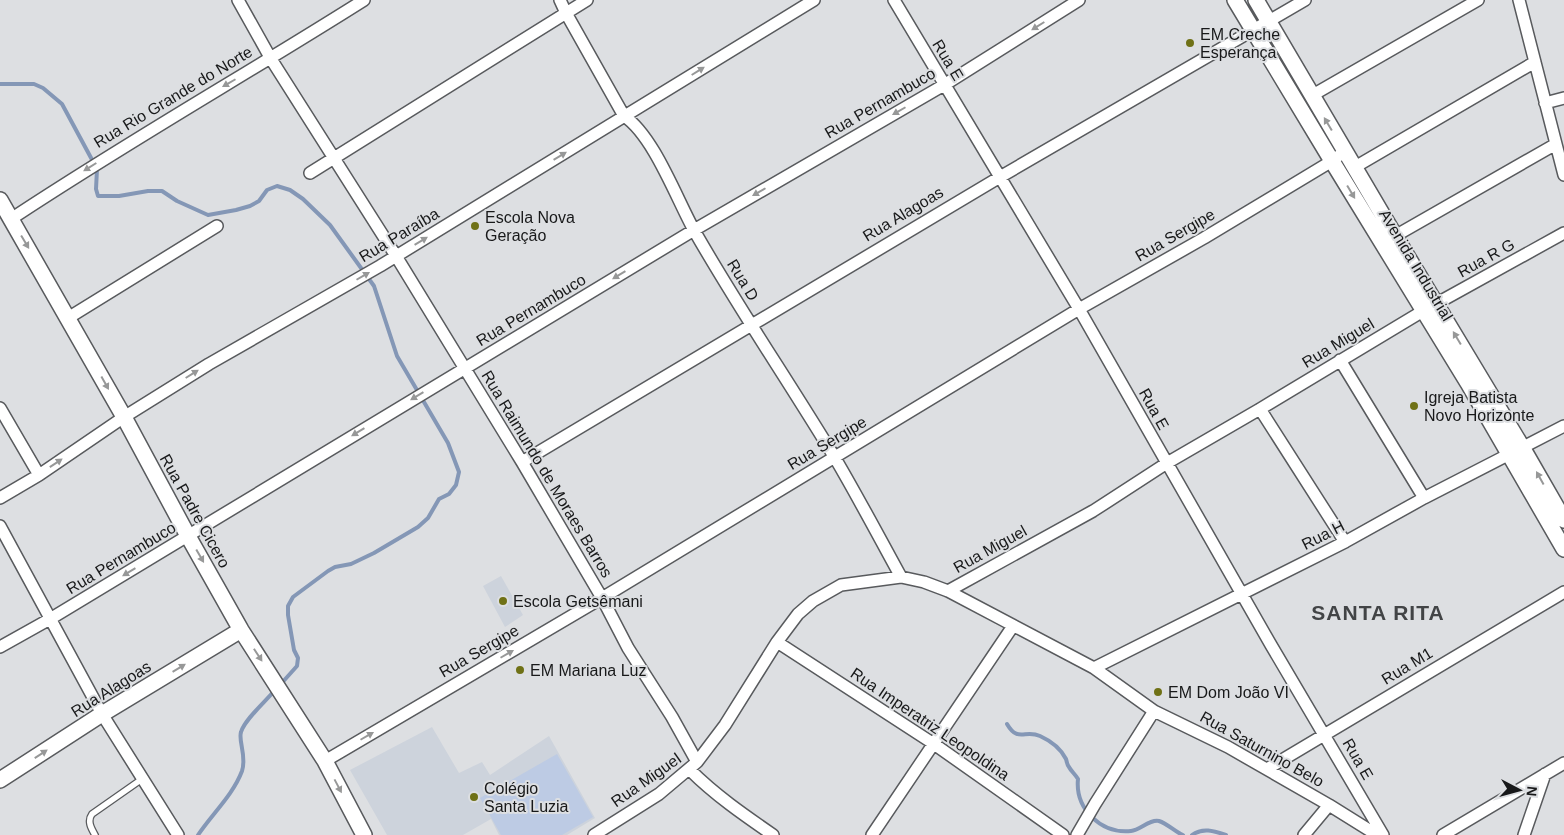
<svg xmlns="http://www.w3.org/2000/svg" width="1564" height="835" font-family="Arial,sans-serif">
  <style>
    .built { fill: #cdd3dc }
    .green { fill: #bdcbe4 }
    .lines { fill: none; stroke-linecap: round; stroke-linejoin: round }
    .stream { stroke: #8497b6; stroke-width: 4 }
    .lane-casing { stroke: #585a5d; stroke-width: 8 }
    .street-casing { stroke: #585a5d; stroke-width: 14 }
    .secondary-casing { stroke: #585a5d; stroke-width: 18 }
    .lane { stroke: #fff; stroke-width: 5.5 }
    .street { stroke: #fff; stroke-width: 11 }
    .secondary { stroke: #fff; stroke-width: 15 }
    .oneway { fill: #979898 }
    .poi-dot { fill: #6f7116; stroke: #dddfe2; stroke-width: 2 }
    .labels { text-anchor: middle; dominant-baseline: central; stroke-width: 4; stroke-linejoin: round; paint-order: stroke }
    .poi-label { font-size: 16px; fill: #18191a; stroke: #dddfe2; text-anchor: start }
    .street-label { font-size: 16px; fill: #18191a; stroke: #dddfe2 }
    .district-label { font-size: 21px; font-weight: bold; letter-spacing: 1px; fill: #424446; stroke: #dddfe2 }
  </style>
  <rect width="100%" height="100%" fill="#dddfe2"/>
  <path class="built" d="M501,576L523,615L505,627L483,586Z
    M432,727L459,773L482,762L490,775L549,736L595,818L567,835H499L491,819L463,835H387L350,770Z"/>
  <path class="green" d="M557,754L593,817L562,835H501L480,798Z"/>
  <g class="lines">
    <path class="stream" d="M0,84H34L43,88L62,104L97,169L96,189L98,196H119L148,191H162L177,201L208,215L236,210L250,206L259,201L267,190L277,186L290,190L303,199L330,225L374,286L397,356L448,443L459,472L456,485L449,494L439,499L428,518L418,527L374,553L351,564L335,567L328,571L293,597L288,606V615L294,650L298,658L297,666L280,685
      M1007,724C1018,743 1025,729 1040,736C1051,741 1061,749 1066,759C1067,762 1067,765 1069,767C1071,771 1075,774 1078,779C1075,809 1101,834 1131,831C1140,830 1150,819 1159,821C1168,824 1175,832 1183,835
      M198,835C212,814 233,795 242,771C247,756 238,741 241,732C245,719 266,701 275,690
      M1192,835C1203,827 1214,831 1226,835"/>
    <g class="lane-casing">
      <path id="lane" d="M95,835C91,828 87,821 92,814L142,779"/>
    </g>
    <g class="street-casing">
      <path id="street" d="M238,0L271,59L396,256L522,462L602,598L628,648L672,717L697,762
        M560,0L566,13L624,116C654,136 677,200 695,232C739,309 789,382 835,458C858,497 879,537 901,577
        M894,0L1079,309L1271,645L1383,835
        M1519,0L1564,175
        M1311,96L1478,0
        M1545,103L1564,98
        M1355,167L1535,62
        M310,173L587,0
        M11,219C127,142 247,74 364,0
        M1395,236L1556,144
        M68,318L217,226
        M1340,360L1424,498
        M0,408L39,475
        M1260,409L1345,542
        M522,462L1000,177L1305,0
        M0,498L39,475L124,417L209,364L380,266L814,0
        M0,526L102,714L178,835
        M948,591L1093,511L1167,463L1260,409L1423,311L1564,233
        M777,642L934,744L1063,835
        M0,647L50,619L694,230L944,85L1079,0
        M1094,668L1345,542L1424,498L1564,426
        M325,761L602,598L1079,309L1204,238L1332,161L1345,151
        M1267,769L1564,592
        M690,770C715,795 744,815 773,835
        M594,835L659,794L697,762L725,725L777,642L798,614L813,601L841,585L901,577L924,582L948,591L1094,668L1154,711L1228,747L1329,805L1377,835
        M872,835L1013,626
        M1077,835L1095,804L1154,711
        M1304,835L1329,805
        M1443,835L1564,763
        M1524,835L1545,774"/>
    </g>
    <g class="secondary-casing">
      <path id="secondary" d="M1235,0L1332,161L1468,383L1564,549
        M1256,0L1395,236L1522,447L1564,520
        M0,200L124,417L188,536L241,630L325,761L364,835
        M0,780L102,714L241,630"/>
    </g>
    <use href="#lane" class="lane"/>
    <use href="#street" class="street"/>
    <use href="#secondary" class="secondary"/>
  </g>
  <defs><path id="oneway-solid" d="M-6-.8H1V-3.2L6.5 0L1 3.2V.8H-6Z" transform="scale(1.25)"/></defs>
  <g class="oneway">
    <use href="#oneway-solid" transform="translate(1038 26) rotate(148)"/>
    <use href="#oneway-solid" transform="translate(698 71) rotate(-32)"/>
    <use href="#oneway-solid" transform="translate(229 83) rotate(150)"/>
    <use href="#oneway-solid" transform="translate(899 111) rotate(150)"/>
    <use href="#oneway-solid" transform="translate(1328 124) rotate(-121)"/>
    <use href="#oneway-solid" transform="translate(560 156) rotate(-31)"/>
    <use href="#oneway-solid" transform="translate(90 167) rotate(148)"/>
    <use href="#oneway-solid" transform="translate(759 192) rotate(150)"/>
    <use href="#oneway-solid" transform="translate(1351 192) rotate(59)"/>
    <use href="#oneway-solid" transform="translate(421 241) rotate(-31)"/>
    <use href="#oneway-solid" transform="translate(25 242) rotate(59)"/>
    <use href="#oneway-solid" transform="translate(619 275) rotate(149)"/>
    <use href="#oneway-solid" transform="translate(363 276) rotate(-30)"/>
    <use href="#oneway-solid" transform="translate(1457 338) rotate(-121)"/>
    <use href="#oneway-solid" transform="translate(192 374) rotate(-32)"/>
    <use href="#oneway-solid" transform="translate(105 383) rotate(61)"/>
    <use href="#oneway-solid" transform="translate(417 396) rotate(149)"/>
    <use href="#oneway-solid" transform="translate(358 432) rotate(149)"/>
    <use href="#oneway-solid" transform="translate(56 463) rotate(-34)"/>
    <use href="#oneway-solid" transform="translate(1540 478) rotate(-119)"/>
    <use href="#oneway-solid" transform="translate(200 556) rotate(60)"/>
    <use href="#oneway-solid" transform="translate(129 572) rotate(149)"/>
    <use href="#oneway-solid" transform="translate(507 654) rotate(-30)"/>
    <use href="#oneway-solid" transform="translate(258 655) rotate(57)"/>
    <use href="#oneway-solid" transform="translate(179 668) rotate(-31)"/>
    <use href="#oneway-solid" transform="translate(367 736) rotate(-30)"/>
    <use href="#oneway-solid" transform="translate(41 754) rotate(-33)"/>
    <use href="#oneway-solid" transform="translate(338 786) rotate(62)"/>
  </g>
  <g class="poi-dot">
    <circle cx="1190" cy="43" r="5"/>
    <circle cx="475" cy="226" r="5"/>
    <circle cx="1414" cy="406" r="5"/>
    <circle cx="503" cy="601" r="5"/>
    <circle cx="520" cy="670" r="5"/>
    <circle cx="1158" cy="692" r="5"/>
    <circle cx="474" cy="797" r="5"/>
  </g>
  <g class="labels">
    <g class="poi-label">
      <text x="1200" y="34">EM Creche<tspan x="1200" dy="18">Esperança</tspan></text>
      <text x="485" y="217">Escola Nova<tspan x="485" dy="18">Geração</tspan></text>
      <text x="1424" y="397">Igreja Batista<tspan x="1424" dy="18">Novo Horizonte</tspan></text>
      <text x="513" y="601">Escola Getsêmani</text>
      <text x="530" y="670">EM Mariana Luz</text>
      <text x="1168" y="692">EM Dom João VI</text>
      <text x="484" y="788">Colégio<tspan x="484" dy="18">Santa Luzia</tspan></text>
    </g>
    <g class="street-label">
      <text transform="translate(948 60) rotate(59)">Rua E</text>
      <text transform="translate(173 97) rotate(-31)">Rua Rio Grande do Norte</text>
      <text transform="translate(880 103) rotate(-30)">Rua Pernambuco</text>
      <text transform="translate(903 214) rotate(-31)">Rua Alagoas</text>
      <text transform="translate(399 235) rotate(-31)">Rua Paraíba</text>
      <text transform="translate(1175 235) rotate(-30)">Rua Sergipe</text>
      <text transform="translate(1486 258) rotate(-29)">Rua R G</text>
      <text transform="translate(1416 265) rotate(59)">Avenida Industrial</text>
      <text transform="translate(743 280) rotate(59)">Rua D</text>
      <text transform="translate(531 310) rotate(-31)">Rua Pernambuco</text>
      <text transform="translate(1338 343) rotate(-31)">Rua Miguel</text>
      <text transform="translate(1154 409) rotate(61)">Rua E</text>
      <text transform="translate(827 443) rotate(-31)">Rua Sergipe</text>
      <text transform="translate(547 474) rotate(59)">Rua Raimundo de Moraes Barros</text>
      <text transform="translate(195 511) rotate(61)">Rua Padre Cicero</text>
      <text transform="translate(1323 535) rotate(-27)">Rua H</text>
      <text transform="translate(990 549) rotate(-29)">Rua Miguel</text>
      <text transform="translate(121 558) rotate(-31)">Rua Pernambuco</text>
      <text transform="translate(479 651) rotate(-30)">Rua Sergipe</text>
      <text transform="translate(1407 666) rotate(-31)">Rua M1</text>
      <text transform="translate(111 689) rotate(-32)">Rua Alagoas</text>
      <text transform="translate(930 724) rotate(34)">Rua Imperatriz Leopoldina</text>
      <text transform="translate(1262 749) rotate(29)">Rua Saturnino Belo</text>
      <text transform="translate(1358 759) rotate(60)">Rua E</text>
      <text transform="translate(646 780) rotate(-35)">Rua Miguel</text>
    </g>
    <g class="district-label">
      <text x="1378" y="612">SANTA RITA</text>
    </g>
  </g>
  <g transform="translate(1519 790) rotate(96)" stroke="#dddfe2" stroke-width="4" paint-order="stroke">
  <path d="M0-4L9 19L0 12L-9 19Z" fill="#18191a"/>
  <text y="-8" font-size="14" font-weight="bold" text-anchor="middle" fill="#18191a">N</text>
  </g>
</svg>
